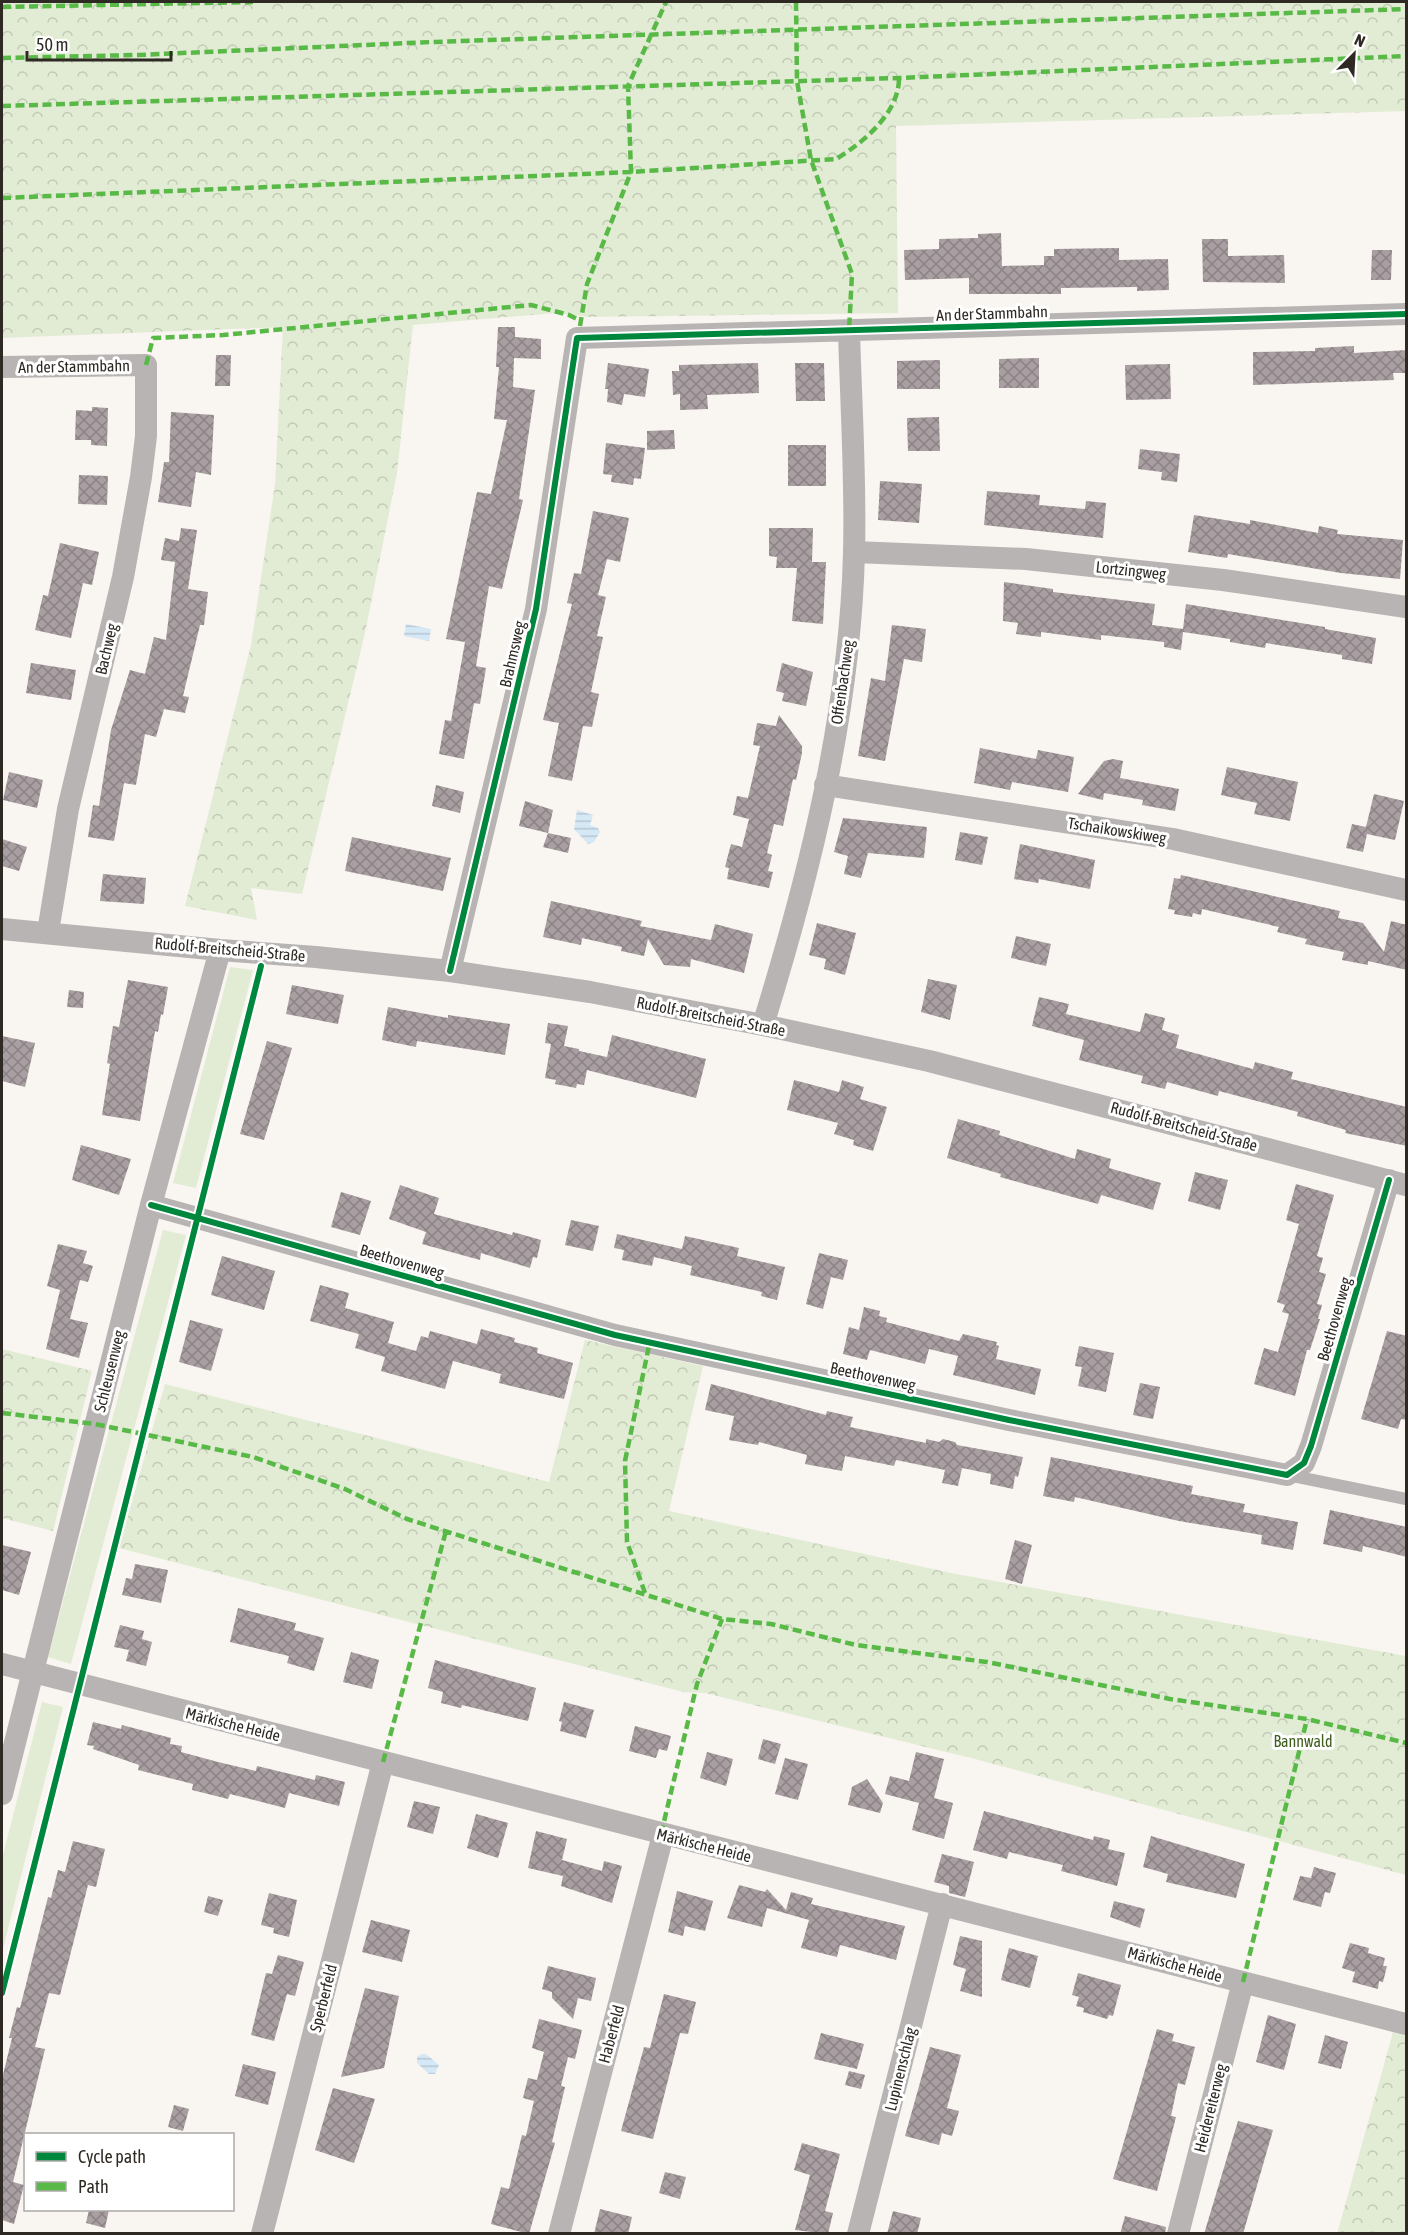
<svg xmlns="http://www.w3.org/2000/svg" width="1408" height="2235" font-family="'Asap Condensed',sans-serif">
  <style>
    .green { fill: #e2ecd4 }
    .forest { fill: url(#forest-crowns) }
    .water { fill: url(#water-rules) }
    .building { fill: url(#building-cross-hatch) }
    .lines { fill: none; stroke-linecap: round; stroke-linejoin: round }
    .lane { stroke: #b8b4b4; stroke-width: 12 }
    .street { stroke: #b8b4b4; stroke-width: 22 }
    .quiet { stroke: #58b947; stroke-width: 4.5; stroke-dasharray: 9 4.5; stroke-linecap: butt }
    .cycleway-casing { stroke: #fff; stroke-width: 10 }
    .cycleway { stroke: #00873e; stroke-width: 6 }
    .labels { text-anchor: middle; dominant-baseline: central; stroke-width: 6; stroke-linejoin: round; paint-order: stroke }
    .street-label { font-size: 16px; fill: #2f2924; stroke: #fff }
    .park-label { font-size: 16px; fill: #3f5e1d; stroke: #fff }
  </style>
  <defs>
    <pattern id="forest-crowns" width="20" height="18" patternUnits="userSpaceOnUse" patternTransform="scale(1.5)"><rect width="20" height="18" fill="#e2ecd4"/><path d="M2 6a3 3 0 1 1 6 0M12 15a3 3 0 1 1 6 0" fill="none" stroke="#c2cab6"/></pattern>
    <pattern id="water-rules" width="6" height="5" patternUnits="userSpaceOnUse" patternTransform="scale(1.5)"><rect width="6" height="5" fill="#d5e8f5"/><path d="M0 2.5h6" fill="none" stroke="#b7c7d2"/></pattern>
    <pattern id="building-cross-hatch" width="8" height="8" patternUnits="userSpaceOnUse" patternTransform="scale(1.5)"><rect width="8" height="8" fill="#a99fa2"/><path d="M0 0l8 8M0 8l8-8" fill="none" stroke="#8a8284"/></pattern>
  </defs>
  <rect width="100%" height="100%" fill="#f9f5f0"/>
  <path class="green" d="M230,967L253,970L196,1188L173,1183Z
    M163,1230L186,1235L71,1664L48,1657Z
    M42,1702L63,1707L2,1953V1859Z"/>
  <path class="forest" d="M2,2H1406V111L896,126L898,313L590,317L556,313L413,325L397,473L365,633L302,894L251,888L257,920L185,906L251,645L275,484L283,327L2,338Z
    M585,1340L703,1366L669,1511L951,1573L1406,1656V1875L975,1759L705,1693L684,1692L119,1548L165,1384L549,1482Z
    M2,1349L92,1371L53,1531L2,1518Z
    M1393,2032L1406,2036V2233L1337,2234Z"/>
  <path class="water" d="M406,624L431,629L429,641L404,636Z
    M577,810L593,815L590,825L598,828L600,832L594,842L588,844L574,829Z
    M421,2054H426L439,2065L435,2074H429L417,2063V2057Z"/>
  <path class="building" d="M1001,233L1002,266L1044,265V256H1054V249L1119,248V260L1168,259L1169,290L1137,291V287L1061,288V294H969V278L905,280L904,250L939,249V239L978,238V234Z
    M1202,239H1228V256L1284,255L1285,283L1203,282Z
    M1372,250H1392L1391,280H1371Z
    M498,327H515V337L541,339V359L514,358L513,387L535,390L519,499L523,500L502,589L489,586L476,666L486,668L480,704L474,703L464,759L439,754L445,720L451,721L465,642L446,639L477,492L491,494L507,420L494,419L499,367H496Z
    M1354,346V353L1407,350V373H1393L1394,380L1253,385V352L1315,351V348Z
    M216,355H231L230,386H215Z
    M1039,358V388H999V359Z
    M940,360V389H897V361Z
    M608,363L649,369L645,397L624,394L622,405L607,402L608,389H605Z
    M758,363L759,393L707,395L708,409L680,410V394L673,395L672,371H679V365Z
    M795,363H824L825,401H796Z
    M1170,364L1171,399L1126,400L1125,365Z
    M92,407L108,408L107,446L91,445V440H75L76,410L92,411Z
    M171,412L214,415L211,475L196,472L191,507L158,502L164,462H169Z
    M939,417L940,451H908L907,418Z
    M674,430L675,449L647,450V431Z
    M606,443L645,448L641,479L634,478L633,485L611,482L612,475L603,474Z
    M788,445H826V486H788Z
    M1140,449L1180,454L1177,482L1161,480L1162,472L1138,469Z
    M79,475L108,476L107,505L78,504Z
    M880,481L922,484L919,523L878,520Z
    M987,491L1040,495L1039,505L1085,509L1086,501L1106,503L1103,538L984,525Z
    M593,511L629,518L620,562L607,559L598,595L606,597L597,636L603,637L591,692L599,694L592,727L583,726L572,781L548,776L559,723L543,720L572,604L567,603L574,573L581,574Z
    M1194,515L1250,524V520L1318,533L1319,526L1338,530L1337,534L1403,540L1400,579L1341,573L1228,554L1227,558L1188,552Z
    M181,528L197,530L188,589L208,592L204,625H200L183,696L189,697L185,713L164,709L156,737L145,734L136,785L124,783L114,841L88,837L93,805L99,806L111,730L130,670L145,674L154,637L166,640L175,562L161,560L165,538L179,541Z
    M769,528H813L812,562H826L823,624L792,621L797,568H776L777,557L769,556Z
    M60,543L99,552L92,585L83,583L71,638L35,630L43,595L48,596Z
    M1004,582L1053,589V592L1155,604L1152,625L1183,629L1186,604L1325,627V629L1376,638L1372,664L1342,659V655L1266,643L1265,648L1230,642V639L1183,632L1181,650L1164,647V642L1101,635V640L1041,632V637L1016,634L1018,623L1003,621Z
    M892,625L926,629L922,662L904,659L885,761L858,756L871,678L885,681Z
    M31,663L76,670L71,700L26,693Z
    M782,663L813,672L806,706L782,701L784,693L776,691Z
    M779,715L802,746V753L796,780L793,779L783,826L774,824L767,853L772,855L768,871L773,872L769,888L727,879L729,868L725,867L731,844L742,847L749,819L733,815L737,796L748,798L760,746L753,745L757,723L776,726Z
    M980,748L1036,759L1038,750L1074,757L1068,792L1012,782L1010,790L974,783Z
    M1113,759L1123,761L1120,778L1179,789L1175,811L1142,805L1143,800L1104,793L1103,800L1078,794L1104,761Z
    M1227,767L1298,782L1290,821L1254,814L1257,803L1221,795Z
    M9,772L43,780L37,808L3,800Z
    M436,785L464,792L460,813L432,806Z
    M1374,794L1404,801L1395,840L1367,834L1363,852L1346,848L1352,824L1366,827Z
    M525,801L553,810L548,833L519,826Z
    M843,818L927,827L924,858L868,853L861,878L844,874L848,856L834,852Z
    M960,832L988,837L982,865L955,860Z
    M548,833L571,838L568,853L543,847Z
    M352,837L451,858L443,891L345,871Z
    M2,839L27,847L19,871L2,866Z
    M1020,844L1095,860L1090,889L1039,879L1038,883L1014,879Z
    M103,874L146,878L144,904L100,901Z
    M1181,875L1340,911L1338,918L1363,923L1384,952L1391,921L1407,925V970L1368,961V965L1342,960L1344,952L1305,944L1307,939L1277,932L1279,927L1202,909L1201,915L1193,913L1192,917L1174,914L1175,910L1168,909L1174,878L1180,879Z
    M551,901L642,921L640,926L711,940L715,924L753,934L744,973L691,959L690,967L664,965L648,939L644,956L621,951L622,947L582,938L581,945L543,937Z
    M817,923L856,933L845,975L824,969L826,959L809,955Z
    M1016,936L1051,944L1046,966L1011,958Z
    M928,979L957,985L950,1020L921,1012Z
    M128,980L168,987L163,1015L161,1014L158,1032L155,1031L140,1121L102,1115L110,1064L107,1063L113,1026L119,1027Z
    M292,985L344,995L338,1024L286,1014Z
    M69,990L84,992L83,1008L67,1007Z
    M1039,997L1069,1004L1066,1014L1140,1032L1145,1013L1165,1018L1162,1030L1179,1035L1176,1048L1253,1069L1255,1062L1293,1072L1291,1079L1407,1107V1146L1345,1133L1346,1130L1297,1116L1298,1112L1219,1091L1218,1096L1167,1082L1165,1089L1141,1083L1143,1076L1079,1060L1084,1040L1032,1026Z
    M388,1007L448,1018V1015L510,1024L505,1055L417,1041L416,1047L382,1040Z
    M548,1023L568,1026L564,1046L579,1049V1051L607,1057L612,1035L706,1059L696,1098L587,1070L584,1085L577,1084L576,1088L555,1084L556,1080L545,1078L551,1044L545,1043Z
    M2,1036L35,1043L25,1087L2,1081Z
    M267,1041L292,1048L264,1140L240,1134Z
    M794,1080L839,1092L842,1080L864,1087L860,1099L887,1107L873,1151L853,1145L854,1140L834,1134L838,1123L787,1110Z
    M958,1119L1000,1131L999,1135L1075,1159L1077,1149L1111,1159L1109,1168L1161,1183L1153,1210L1101,1195L1098,1204L1000,1177L1001,1174L947,1158Z
    M81,1145L131,1159L119,1195L72,1180Z
    M1195,1172L1228,1180L1220,1210L1188,1201Z
    M1296,1184L1334,1195L1317,1256L1323,1258L1319,1272L1326,1274L1317,1304L1322,1305L1318,1319H1320L1310,1350H1307L1295,1396L1254,1384L1264,1348L1278,1352L1289,1314L1282,1312L1285,1305L1277,1302L1299,1224L1286,1220Z
    M400,1185L439,1198L434,1214L512,1235L513,1232L541,1240L537,1258L533,1257L530,1268L481,1253L480,1260L422,1244L426,1232L389,1219Z
    M341,1192L371,1201L360,1235L331,1227Z
    M571,1220L599,1226L593,1251L565,1245Z
    M617,1234L682,1249L685,1236L739,1248L737,1256L785,1267L777,1300L761,1296L762,1292L690,1275L692,1266L654,1257L652,1266L622,1260L624,1250L614,1248Z
    M58,1244L87,1251L83,1263L93,1266L88,1282L80,1280L70,1319L88,1323L79,1358L46,1349L60,1290L47,1286Z
    M819,1253L848,1260L843,1280L831,1277L823,1309L806,1304Z
    M222,1256L275,1271L264,1310L211,1295Z
    M320,1285L349,1293L345,1308L394,1322L388,1343L416,1351L421,1336L428,1338L430,1331L477,1344L481,1329L515,1338L514,1342L538,1348L537,1353L573,1363L564,1399L499,1383L501,1374L453,1361L445,1389L381,1371L385,1357L355,1348L359,1334L310,1321Z
    M864,1307L880,1311L879,1316L887,1318L886,1322L959,1341L963,1334L997,1342L996,1345L999,1346L996,1359L1041,1369L1035,1395L953,1375L958,1356L929,1349L925,1364L870,1350L867,1360L843,1354L849,1327L859,1330Z
    M190,1320L223,1329L211,1371L179,1362Z
    M1387,1331L1407,1336V1420L1401,1419L1398,1429L1361,1419Z
    M1079,1346L1114,1353L1106,1392L1078,1386L1082,1367L1075,1366Z
    M1140,1383L1160,1387L1153,1419L1133,1415Z
    M711,1384L826,1415L827,1411L853,1417L850,1427L926,1443V1439L939,1442L943,1439L955,1442L957,1445L1023,1457L1018,1477L1015,1476L1013,1489L990,1484L991,1474L962,1468L958,1486L942,1483L945,1470L896,1460L894,1466L845,1456L842,1471L805,1464L807,1455L759,1442L758,1445L729,1440L734,1416L705,1410Z
    M1051,1457L1193,1486L1191,1494L1245,1504L1243,1512L1298,1522L1293,1550L1261,1544L1262,1535L1179,1521L1075,1497L1074,1502L1043,1496Z
    M1330,1510L1407,1527V1557L1363,1546L1362,1552L1323,1544Z
    M1015,1540L1032,1545L1022,1584L1005,1579Z
    M2,1545L31,1552L19,1595L2,1590Z
    M135,1564L168,1570L161,1603L122,1595L126,1578L132,1579Z
    M238,1608L296,1623L294,1630L324,1638L314,1671L287,1663L289,1656L230,1642Z
    M120,1625L144,1631L142,1639L152,1642L146,1666L126,1661L129,1650L114,1647Z
    M351,1652L379,1660L372,1689L343,1682Z
    M435,1660L536,1688L528,1721L462,1705L461,1708L441,1703L443,1692L428,1688Z
    M564,1702L594,1710L586,1738L560,1731L562,1722L559,1721Z
    M93,1722L121,1729L122,1725L171,1738L170,1744L182,1746L181,1752L218,1762L256,1771L257,1766L315,1780L316,1775L345,1782L339,1806L289,1793L285,1808L230,1794L228,1799L192,1790L193,1784L138,1770L139,1765L93,1749L94,1746L87,1745Z
    M635,1726L671,1736L667,1751L659,1749L656,1758L629,1751Z
    M763,1739L781,1744L775,1764L758,1759Z
    M707,1752L733,1759L726,1786L700,1778Z
    M916,1752L944,1759L934,1798L953,1803L944,1839L912,1830L919,1803L885,1794L890,1776L909,1781Z
    M785,1758L808,1764L798,1800L775,1794Z
    M867,1779L883,1803L880,1813L848,1805L852,1787Z
    M414,1801L440,1807L433,1834L407,1827Z
    M984,1811L1093,1840L1094,1836L1110,1840L1108,1849L1125,1853L1117,1886L1061,1871L1063,1865L1009,1852L1007,1859L973,1850Z
    M476,1814L508,1823L498,1858L467,1848Z
    M536,1831L567,1839L562,1860L602,1871L604,1861L622,1866L612,1903L561,1886L563,1876L528,1868Z
    M1151,1836L1245,1864L1236,1898L1166,1882L1168,1874L1143,1867Z
    M73,1841L105,1849L96,1887L88,1885L60,1995L49,1993L35,2047L45,2049L13,2182L24,2185L14,2224L2,2220V2079L12,2038H9L17,2007L20,2008L48,1897L51,1898L58,1870L65,1872Z
    M942,1854L974,1862L965,1897L949,1893V1886L934,1882Z
    M1314,1867L1336,1873L1330,1893L1325,1892L1321,1907L1293,1900L1300,1876L1311,1878Z
    M739,1885L765,1892L767,1889L786,1910L791,1892L813,1898L811,1904L905,1926L896,1960L840,1945L837,1957L801,1948L809,1920L767,1908L762,1927L727,1918Z
    M677,1891L713,1901L705,1931L685,1926L683,1936L668,1932Z
    M269,1893L297,1900L289,1937L273,1933L274,1928L261,1925Z
    M208,1896L223,1900L218,1916L204,1912Z
    M1114,1901L1145,1909L1140,1928L1110,1917Z
    M371,1920L410,1930L402,1962L362,1952Z
    M960,1936L982,1941V1997L960,1991L966,1969L953,1965Z
    M1350,1943L1369,1948L1368,1953L1385,1958L1383,1966H1387L1383,1982L1379,1981L1378,1989L1352,1982L1355,1972L1342,1968Z
    M1009,1948L1038,1956L1030,1988L1001,1980Z
    M278,1955L304,1962L295,1996L287,1994L274,2041L251,2035L266,1973L272,1974Z
    M548,1966L596,1978L591,2001L578,1998L573,2019L552,1998V1992L542,1989Z
    M1078,1973L1121,1985L1113,2016L1109,2015L1107,2019L1083,2012L1084,2008L1076,2006L1079,1997L1072,1995Z
    M365,1988L399,1996L384,2068L341,2077Z
    M664,1994L696,2002L688,2034L680,2033L653,2139L621,2131L644,2047L650,2048Z
    M1268,2015L1296,2024L1284,2070L1256,2062Z
    M539,2019L582,2030L575,2059L568,2057L561,2086L565,2087L552,2142L555,2143L529,2234L491,2224L501,2187L509,2189L522,2135L526,2136L534,2101L523,2098L528,2078L537,2080L544,2052L532,2048Z
    M1157,2029L1174,2034L1172,2041L1195,2047L1185,2085L1178,2083L1171,2116L1176,2117L1157,2191L1113,2179Z
    M821,2033L864,2044L857,2069L814,2059Z
    M1325,2035L1348,2042L1341,2069L1318,2063Z
    M930,2047L961,2055L947,2108L959,2111L952,2136L942,2133L939,2145L905,2136Z
    M243,2064L276,2072L268,2105L235,2096Z
    M849,2071L865,2075L861,2089L845,2085Z
    M333,2088L375,2099L354,2163L315,2150Z
    M174,2105L189,2109L183,2131L168,2127Z
    M1238,2121L1273,2130L1243,2234H1204Z
    M802,2143L840,2154L825,2211L833,2213L828,2234L795,2230L810,2175L794,2170Z
    M665,2172L686,2177L680,2199L659,2193Z
    M600,2209L632,2217L628,2234H594Z
    M89,2210H109L105,2228L86,2223Z
    M893,2211L921,2218L917,2234H887Z
    M1125,2216L1166,2227L1165,2234H1120Z"/>
  <g class="lines">
    <path class="lane" d="M1288,1475L1406,1499"/>
    <path class="street" d="M2,367L146,365V436L141,477L123,577L68,809L48,932
      M855,552L1026,559L1223,580L1406,607
      M825,785L1173,839L1406,890
      M2,929L220,950L316,957L450,971L590,992L763,1025L929,1061L1406,1185
      M450,971L536,609L577,338L1406,314
      M763,1025C810,873 850,713 854,553C856,480 851,405 849,331
      M151,1205L615,1335L1009,1420L1287,1475L1304,1463L1311,1446L1389,1180
      M2,1664L1406,2024
      M2,1794L151,1205L220,950
      M262,2234L383,1762
      M559,2234L663,1835
      M858,2234L942,1904
      M1178,2234L1243,1982"/>
    <path class="quiet" d="M796,2L797,81L811,160L852,274L849,331
      M2,7L253,2
      M2,58L138,55L432,42L1406,9
      M2,106L899,78L1406,56
      M2,198L631,172L836,159C864,142 899,113 899,78
      M580,326L587,284L631,172L628,86L666,2
      M146,365L153,338L223,335L531,305L569,315L581,321
      M2,1413L95,1424L253,1457L345,1489L407,1519L722,1619L771,1624L856,1645L987,1662L1170,1699L1307,1719L1406,1743
      M645,1593L627,1542L625,1461L650,1341
      M383,1762L446,1531
      M661,1834L697,1684L722,1619
      M1243,1982L1307,1719"/>
    <g class="cycleway-casing">
      <path id="cycleway" d="M450,971L536,609L577,338L1406,314
        M151,1205L615,1335L1009,1420L1287,1475L1304,1463L1311,1446L1389,1180
        M2,1993L261,966"/>
    </g>
    <use href="#cycleway" class="cycleway"/>
  </g>
  <g class="labels">
    <g class="street-label">
      <text transform="translate(992 313) rotate(-2)">An der Stammbahn</text>
      <text transform="translate(74 366) rotate(-1)">An der Stammbahn</text>
      <text transform="translate(1131 570) rotate(6)">Lortzingweg</text>
      <text transform="translate(106 649) rotate(-77)">Bachweg</text>
      <text transform="translate(512 654) rotate(-77)">Brahmsweg</text>
      <text transform="translate(842 682) rotate(-82)">Offenbachweg</text>
      <text transform="translate(1117 830) rotate(9)">Tschaikowskiweg</text>
      <text transform="translate(230 949) rotate(5)">Rudolf-Breitscheid-Straße</text>
      <text transform="translate(711 1016) rotate(11)">Rudolf-Breitscheid-Straße</text>
      <text transform="translate(1184 1126) rotate(15)">Rudolf-Breitscheid-Straße</text>
      <text transform="translate(402 1261) rotate(16)">Beethovenweg</text>
      <text transform="translate(1334 1319) rotate(-74)">Beethovenweg</text>
      <text transform="translate(109 1371) rotate(-76)">Schleusenweg</text>
      <text transform="translate(873 1376) rotate(12)">Beethovenweg</text>
      <text transform="translate(233 1724) rotate(14)">Märkische Heide</text>
      <text transform="translate(704 1845) rotate(14)">Märkische Heide</text>
      <text transform="translate(1175 1964) rotate(15)">Märkische Heide</text>
      <text transform="translate(323 1998) rotate(-76)">Sperberfeld</text>
      <text transform="translate(611 2034) rotate(-75)">Haberfeld</text>
      <text transform="translate(900 2069) rotate(-76)">Lupinenschlag</text>
      <text transform="translate(1210 2108) rotate(-76)">Heidereiterweg</text>
    </g>
    <g class="park-label">
      <text x="1303" y="1741">Bannwald</text>
    </g>
  </g>
  <rect width="1408" height="2235" fill="none" stroke="#2f2924" stroke-width="6"/>
  <rect x="24" y="2133" width="210" height="78" fill="#ffffff" stroke="#aca9a7" stroke-width="1.5"/>
  <rect x="36" y="2152" width="30" height="9" fill="#00873e" stroke="#aca9a7" stroke-width="1.5"/>
  <text x="78" y="2163" font-size="18" fill="#2f2924">Cycle path</text>
  <rect x="36" y="2182" width="30" height="9" fill="#58b947" stroke="#aca9a7" stroke-width="1.5"/>
  <text x="78" y="2193" font-size="18" fill="#2f2924">Path</text>
  <g transform="translate(1354 54) rotate(24)" stroke="#ffffff" stroke-width="4.5" paint-order="stroke">
  <path d="M0-4.5L10 22L0 15L-10 22Z" fill="#2f2924"/>
  <text y="-9" font-size="16" font-weight="bold" text-anchor="middle" fill="#2f2924">N</text>
  </g>
  <path d="M27 51v9h144v-9" fill="none" stroke="#2f2924" stroke-width="3"/>
  <text x="36" y="51" font-size="18" fill="#2f2924" stroke="#ffffff" stroke-width="4.5" paint-order="stroke">50 m</text>
</svg>
